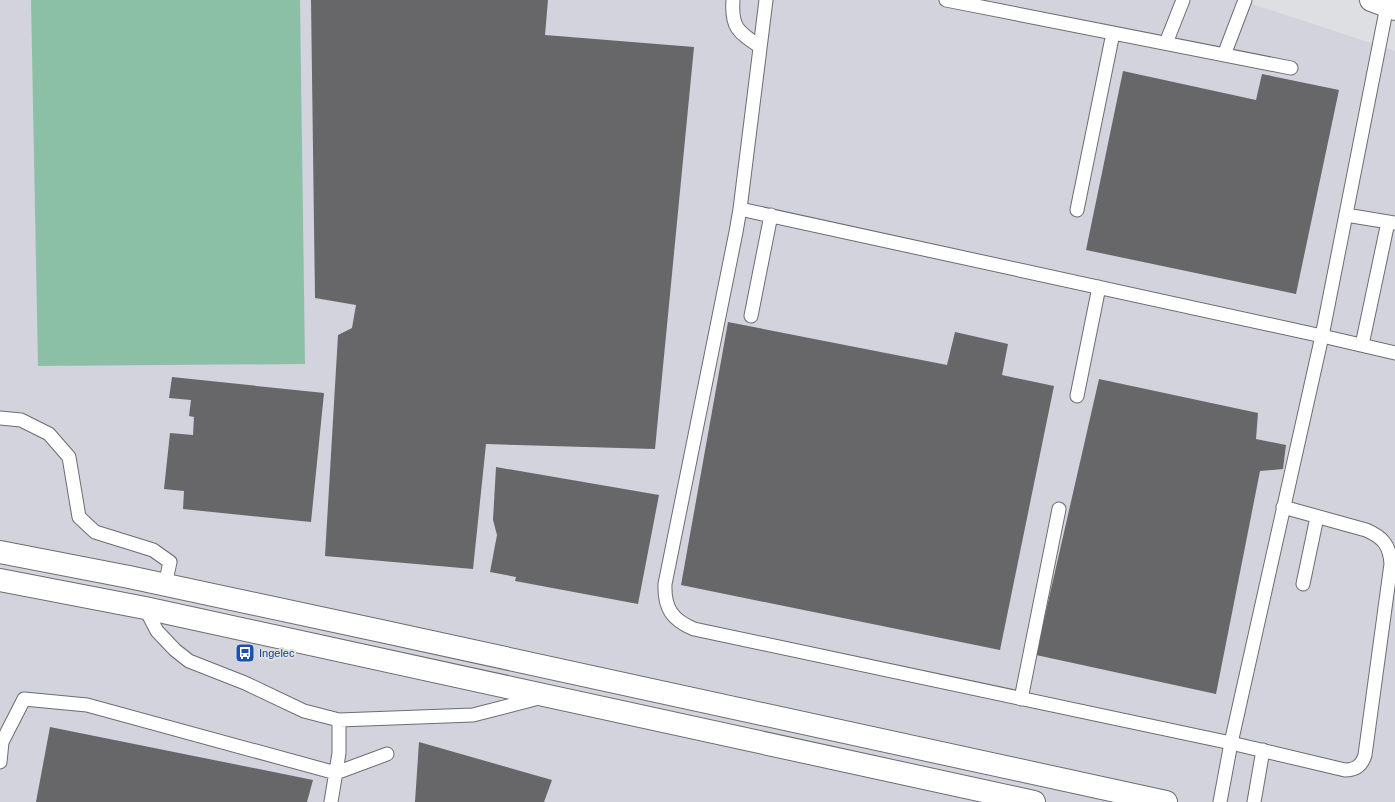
<svg xmlns="http://www.w3.org/2000/svg" width="1395" height="802" font-family="Helvetica,sans-serif">
  <style>
    .built { fill: #d2d3dd }
    .green { fill: #8bc0a6 }
    .building { fill: #676669 }
    .lines { fill: none; stroke-linecap: round; stroke-linejoin: round }
    .service-casing { stroke: #6d6d70; stroke-width: 15 }
    .tertiary-casing { stroke: #6d6d70; stroke-width: 24 }
    .primary-casing { stroke: #6d6d70; stroke-width: 24 }
    .service { stroke: #fff; stroke-width: 13 }
    .tertiary { stroke: #fff; stroke-width: 22 }
    .primary { stroke: #fff; stroke-width: 22 }
    .labels { text-anchor: middle; dominant-baseline: central; stroke-width: 4; stroke-linejoin: round; paint-order: stroke }
    .transit-label { font-size: 11px; fill: #164399; stroke: #dedfe2; text-anchor: start }
  </style>
  <rect width="100%" height="100%" fill="#dedfe2"/>
  <path class="built" d="M0,0H1240L1395,51V802H0Z"/>
  <path class="green" d="M31,0H300L305,364L38,366Z"/>
  <path class="building" d="M311,0H548L545,35L694,47L655,449L486,444L473,569L325,556L338,335L352,328L356,305L315,298Z
    M1123,71L1256,100L1262,74L1339,90L1296,294L1086,250Z
    M728,322L947,365L955,332L1008,344L1002,375L1054,386L1000,650L681,585Z
    M172,377L324,393L311,522L183,509L184,491L164,489L170,433L193,435L194,417L189,416L191,400L169,398Z
    M1099,379L1258,413L1256,439L1286,445L1283,469L1260,471L1216,694L1036,655Z
    M496,467L659,495L638,604L515,581L516,577L490,572L497,535L493,520Z
    M50,727L313,780L307,802H36Z
    M419,742L552,780L544,802H415Z"/>
  <g class="lines">
    <g class="service-casing">
      <path id="service" d="M733,0C731,27 738,32 759,46
        M766,0L740,209L736,232L665,584C664,608 672,620 694,629L1231,743L1345,770C1356,770 1362,765 1365,755L1391,564C1390,546 1383,537 1366,530L1283,507
        M946,0L1291,68
        M1166,43L1183,0
        M1224,55L1245,0
        M740,209L1322,336L1395,353
        M1077,210L1113,33
        M1346,215L1395,223
        M751,316L771,215
        M1362,345L1388,222
        M1077,396L1099,287
        M0,418L21,420L49,434L69,457L79,517L95,532L153,550L170,562L165,585
        M1303,584L1317,517
        M145,608L157,631L175,650L189,661L245,683L304,711L339,720L473,715L539,698
        M1021,699L1059,509
        M0,762L2,742L24,699L87,705L336,773L387,754
        M331,802L339,753V720
        M1220,802L1231,743L1322,336L1387,6
        M1254,802L1263,750"/>
    </g>
    <g class="tertiary-casing">
      <path id="tertiary" d="M1371,0L1395,9"/>
    </g>
    <g class="primary-casing">
      <path id="primary" d="M0,552L129,577L381,631L1166,802
        M0,580L145,608L1034,802"/>
    </g>
    <use href="#service" class="service"/>
    <use href="#tertiary" class="tertiary"/>
    <use href="#primary" class="primary"/>
  </g>
  <defs>
    <g id="bus-square" transform="scale(1)"><rect x="-9" y="-9" width="18" height="18" rx="4" fill="#1a4fb4" stroke="#dedfe2"/><path d="M-5-6H5V4H4V6H2V4H-2V6H-4V4H-5ZM-3.5-4V0h7V-4ZM-3.5 1.2v1.5H-2V1.2ZM2 1.2v1.5H3.5V1.2Z" fill="#fff"/></g>
  </defs>
  <g fill-rule="evenodd">
    <use href="#bus-square" x="245" y="653"/>
  </g>
  <g class="labels">
    <g class="transit-label">
      <text x="259" y="653">Ingelec</text>
    </g>
  </g>
</svg>
